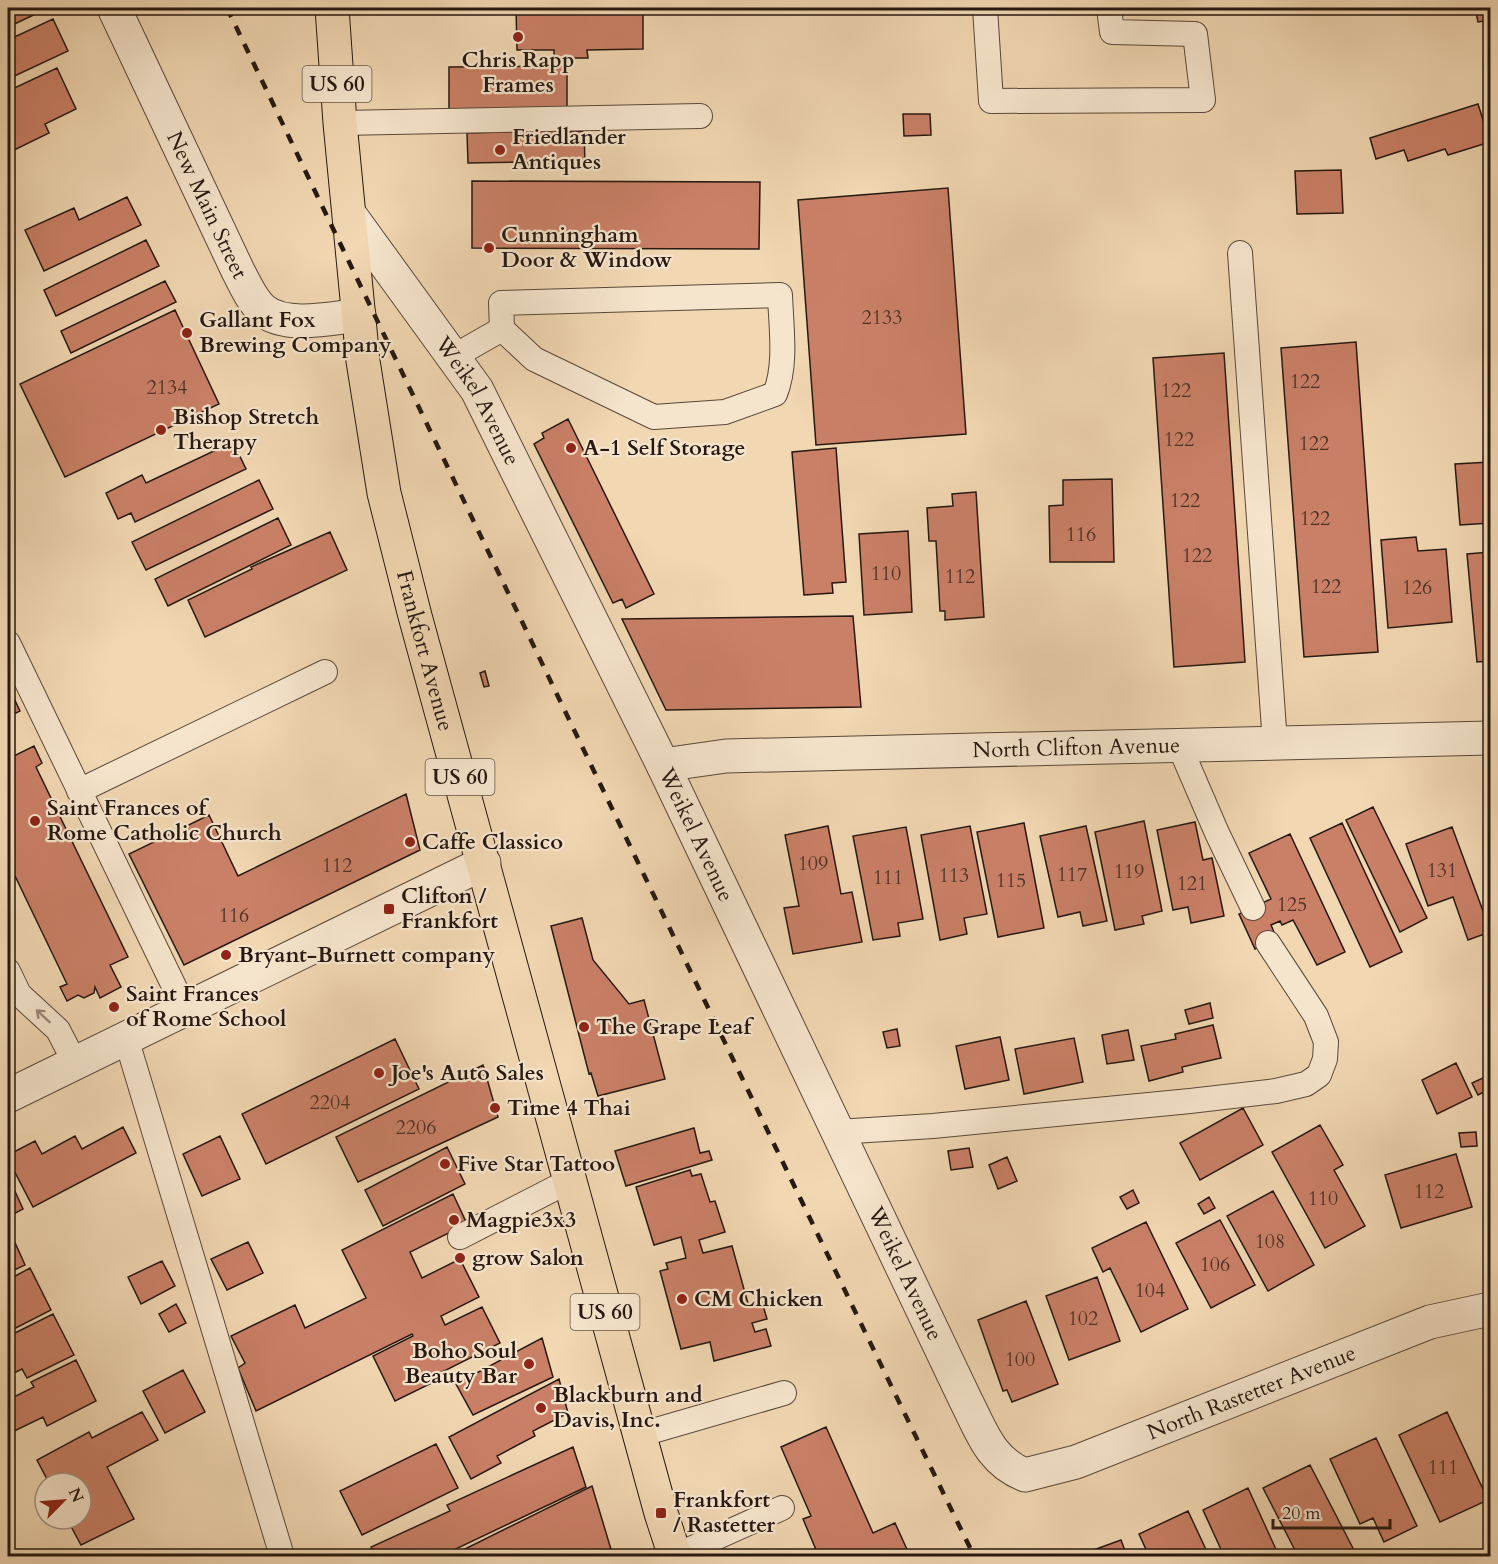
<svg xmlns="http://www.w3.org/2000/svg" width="1498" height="1564" font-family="Cardo,serif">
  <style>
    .building { fill: #ca8067; stroke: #261811; stroke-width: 1.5 }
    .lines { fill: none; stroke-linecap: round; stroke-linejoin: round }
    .lane-casing { stroke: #594839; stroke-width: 26 }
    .street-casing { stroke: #594839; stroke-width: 35 }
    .primary-casing { stroke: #261811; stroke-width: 35 }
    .lane { stroke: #f6e5cd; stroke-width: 24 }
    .street { stroke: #f6e5cd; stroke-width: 33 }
    .primary { stroke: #f1d7b2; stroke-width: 33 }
    .rail { stroke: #261811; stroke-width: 4.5; stroke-dasharray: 10 10; stroke-linecap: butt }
    .oneway { stroke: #988978 }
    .poi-dot { fill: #8f2418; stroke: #f6e5cd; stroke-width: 2 }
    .labels { text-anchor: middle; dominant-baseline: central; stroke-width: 4.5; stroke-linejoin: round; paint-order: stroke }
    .number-label { font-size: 20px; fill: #4f3226 }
    .shield { fill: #f6e5cd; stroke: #645649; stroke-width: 1.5 }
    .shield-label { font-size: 21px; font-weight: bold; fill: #261811 }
    .poi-label { font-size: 22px; font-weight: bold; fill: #261811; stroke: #f6e5cd; text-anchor: start }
    .street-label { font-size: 22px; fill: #261811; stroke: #f6e5cd }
  </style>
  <rect width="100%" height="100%" fill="#f1d7b2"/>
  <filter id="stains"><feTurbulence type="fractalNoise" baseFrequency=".00333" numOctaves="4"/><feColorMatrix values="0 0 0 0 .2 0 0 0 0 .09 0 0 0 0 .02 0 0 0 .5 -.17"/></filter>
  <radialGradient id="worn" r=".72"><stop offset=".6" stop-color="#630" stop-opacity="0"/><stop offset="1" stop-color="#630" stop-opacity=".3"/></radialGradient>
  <path class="building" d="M8,8H41L42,11L8,27Z
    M516,8H643V49L587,50L588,58H554V50H517Z
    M1127,8H1200L1127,12Z
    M1475,8H1490V20L1478,22Z
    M53,19L68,51L8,79V40Z
    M567,66V117L449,113V67Z
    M57,68L76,109L45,124L49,133L8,153V91Z
    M1478,104L1490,142L1448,155L1445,149L1408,161L1404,150L1376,159L1370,138Z
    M903,114H930L931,135L904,136Z
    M566,130L567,132L584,131L585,164L527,165V162L468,163L467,133Z
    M1341,170L1343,213L1297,214L1295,171Z
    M472,181L760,182L759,249L472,248Z
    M948,188L966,434L816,445L798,200Z
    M127,197L141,225L44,271L25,230L74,208L79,220Z
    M146,240L159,266L56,316L44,290Z
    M165,281L176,302L71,353L61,331Z
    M175,310L219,404L65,477L20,384Z
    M1356,342L1378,652L1304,657L1281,348Z
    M1224,353L1245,662L1174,667L1153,358Z
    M568,419L654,594L626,608L622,599L613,603L534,444L544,438L542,433Z
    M233,442L246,469L135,522L131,513L118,519L106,493L142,475L146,483Z
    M836,448L846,582L832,583L833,593L804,595L792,452Z
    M1490,462V523L1460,525L1455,464Z
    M1112,479L1114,562H1050L1049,506L1063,505V480Z
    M259,480L273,509L146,570L132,542Z
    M976,492L984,617L945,620V611H940L936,541H929L927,508L953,506L952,494Z
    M278,518L291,545L168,606L155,579Z
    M908,531L912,612L864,615L859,534Z
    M330,532L347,570L205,637L188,600L252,569L251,567Z
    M1416,537L1418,551L1446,549L1452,622L1388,628L1381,540Z
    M1490,552V661L1477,662L1467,554Z
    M853,616L861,707L666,710L622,619Z
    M485,671L489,686L484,687L480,673Z
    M8,686L20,711L8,717Z
    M34,746L42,763L36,767L128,957L110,965L121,987L100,998L95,987L94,993L84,998L78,995L67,1001L60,987L67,984L15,876L8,879V754L14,756Z
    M406,794L420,850L184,965L129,854L209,815L238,876Z
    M1373,807L1427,918L1400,932L1346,820Z
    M1144,821L1162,911L1142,916L1144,924L1115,930L1095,832Z
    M1195,822L1203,860L1212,858L1224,916L1191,923L1188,907L1173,910L1157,830Z
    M1024,823L1044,928L998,937L977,832Z
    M1342,823L1402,952L1370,967L1310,838Z
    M828,826L841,894L852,892L862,942L793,954L784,908L799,906L785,835Z
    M970,826L987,914L964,918L967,934L940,940L921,835Z
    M1086,826L1107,921L1083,926L1080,912L1058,917L1040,836Z
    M906,827L923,919L898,923L900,936L873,940L853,836Z
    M1452,827L1490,930V932L1468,940L1453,897L1428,906L1406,844Z
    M1290,834L1345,952L1317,965L1293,920L1282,925L1280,921L1271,925L1277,939L1255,949L1239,914L1271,899L1249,853Z
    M582,918L593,960L629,1004L644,1000L665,1079L598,1096L591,1073L589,1074L551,926Z
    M1210,1003L1213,1018L1189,1024L1185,1010Z
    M1213,1025L1221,1058L1182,1067L1183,1072L1149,1081L1141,1046L1176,1039L1175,1034Z
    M897,1029L900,1046L887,1048L883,1032Z
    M1128,1030L1134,1060L1107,1064L1102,1035Z
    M1000,1037L1009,1080L965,1089L956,1046Z
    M1074,1038L1083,1082L1024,1094L1015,1049Z
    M395,1039L419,1089L266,1164L242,1114Z
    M1456,1063L1472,1097L1437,1114L1422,1080Z
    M483,1065L498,1117L358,1182L336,1137Z
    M1485,1077L1490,1089L1478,1095L1472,1083Z
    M1243,1108L1263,1145L1200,1180L1180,1143Z
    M1320,1125L1343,1165L1334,1170L1365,1226L1325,1248L1272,1152Z
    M123,1127L136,1153L33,1207L8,1159V1155L35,1141L42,1154L75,1136L82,1149Z
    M694,1128L700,1153L709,1151L712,1160L626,1186L615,1151Z
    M1476,1132L1477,1146L1461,1147L1459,1133Z
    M220,1136L240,1179L202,1196L183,1154Z
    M447,1147L465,1184L383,1226L365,1190Z
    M969,1148L973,1167L951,1170L948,1151Z
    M1456,1154L1472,1207L1401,1228L1385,1175Z
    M1007,1157L1017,1181L998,1189L989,1165Z
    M690,1170L692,1176L701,1174L710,1202L715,1201L725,1232L699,1240L703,1253L732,1246L749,1307L762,1302L767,1319L752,1323L755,1332L766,1329L771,1346L714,1361L710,1342L681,1349L660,1271L668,1269L666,1263L686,1258L681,1237L654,1245L636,1187Z
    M8,1176L23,1209L8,1217Z
    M1133,1190L1139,1203L1127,1209L1120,1197Z
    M1273,1191L1314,1265L1268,1291L1227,1216Z
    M453,1194L467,1224L410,1252L422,1278L460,1259L479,1297L441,1316L445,1325L482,1307L500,1343L434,1376L436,1381L395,1401L373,1356L413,1336L412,1334L256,1411L238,1368L245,1363L231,1336L295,1305L305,1328L366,1298L342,1250Z
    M1209,1197L1215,1208L1204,1214L1198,1204Z
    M1220,1220L1255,1285L1211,1308L1176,1243Z
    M1146,1222L1188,1309L1141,1332L1110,1268L1103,1272L1092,1248Z
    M8,1227L25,1265L8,1273Z
    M248,1242L263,1273L227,1290L211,1259Z
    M162,1261L175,1286L141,1304L128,1277Z
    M30,1268L51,1310L8,1332V1280Z
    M1097,1277L1120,1341L1069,1360L1046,1296Z
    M1026,1301L1058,1384L1012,1402L1007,1390L1003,1391L978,1320Z
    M176,1304L186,1323L169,1332L159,1314Z
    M53,1314L74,1355L27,1378L22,1369L8,1376V1344L11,1342L9,1336Z
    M542,1338L553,1377L473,1415L456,1384Z
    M76,1360L96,1401L47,1426L43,1417L8,1434V1400L34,1387L31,1382Z
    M183,1370L205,1412L165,1433L143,1391Z
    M559,1379L568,1413L533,1431L535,1436L497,1456L501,1463L471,1479L449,1437Z
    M142,1412L158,1440L107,1467L134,1519L81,1545L67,1519H81V1483H49L37,1460L89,1432L92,1438Z
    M1447,1412L1488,1500L1440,1522L1399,1435Z
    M826,1427L873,1533L895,1523L910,1556H812V1555L817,1552L803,1519L811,1516L781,1447Z
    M1376,1438L1417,1526L1384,1542L1373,1518L1360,1524L1330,1459Z
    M436,1444L458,1488L362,1535L340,1491Z
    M573,1447L586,1487L441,1556H375L371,1547L450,1511L447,1505Z
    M1310,1465L1357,1556H1298L1263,1488Z
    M592,1486L613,1556H451Z
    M1248,1488L1279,1556H1224L1203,1510Z
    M1188,1511L1209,1556H1149L1139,1534Z
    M1121,1540L1127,1556H1077Z"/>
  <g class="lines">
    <g class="lane-casing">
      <path id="lane" d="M985,8L991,101L1203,100L1195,34L1112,32L1109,8
        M340,123L700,116
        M1240,253L1275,743
        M780,295C781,326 787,365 775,394L725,412L654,417L534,359L502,329L501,303Z
        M453,357L502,329
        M8,643L185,1009
        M1179,745L1217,833L1253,908
        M79,791L325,672
        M8,971L19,994L58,1030L75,1063
        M126,1038L282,1556
        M837,1132L933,1126L1190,1101L1276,1091L1306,1084L1319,1075L1325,1059L1326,1042L1316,1016L1268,943
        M460,1237L569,1181
        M639,1435L784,1393
        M675,1556L782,1508"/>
    </g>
    <g class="street-casing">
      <g id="street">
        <path id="s1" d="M114,8L238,271C245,284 252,301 263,310C286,329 332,318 359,315"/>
        <path id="s2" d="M350,215L477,390L663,765L966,1401C982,1432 990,1461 1025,1475L1076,1462L1430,1322L1490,1309"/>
        <path id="s3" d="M663,765L726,756L1490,738"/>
        <path d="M8,1096L484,863"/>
      </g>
    </g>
    <g class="primary-casing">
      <g id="primary">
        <path id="s4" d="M332,8L340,123L363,361L384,493L415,616L661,1513L675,1556"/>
      </g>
    </g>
    <use href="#lane" class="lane"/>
    <use href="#street" class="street"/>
    <use href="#primary" class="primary"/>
    <path class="rail" d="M227,8C475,524 723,1041 974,1556"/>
  </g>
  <defs><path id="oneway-shaft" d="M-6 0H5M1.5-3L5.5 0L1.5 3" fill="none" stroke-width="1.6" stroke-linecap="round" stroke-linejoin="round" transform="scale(1.5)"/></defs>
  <use class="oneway" href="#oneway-shaft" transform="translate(43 1016) rotate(-137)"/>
  <g class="poi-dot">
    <circle cx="518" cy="37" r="6"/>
    <circle cx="500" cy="150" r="6"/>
    <circle cx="489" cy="248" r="6"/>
    <circle cx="187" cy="333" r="6"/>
    <circle cx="161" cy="430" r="6"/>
    <circle cx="571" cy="448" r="6"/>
    <circle cx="35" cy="821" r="6"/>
    <circle cx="410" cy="842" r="6"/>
    <rect x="383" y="903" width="12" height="12" rx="3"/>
    <circle cx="226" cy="955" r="6"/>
    <circle cx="114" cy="1007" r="6"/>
    <circle cx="584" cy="1027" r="6"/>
    <circle cx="379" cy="1073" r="6"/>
    <circle cx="495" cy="1108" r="6"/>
    <circle cx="445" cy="1164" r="6"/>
    <circle cx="454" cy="1220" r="6"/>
    <circle cx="460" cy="1258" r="6"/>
    <circle cx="682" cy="1299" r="6"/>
    <circle cx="529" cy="1364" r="6"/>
    <circle cx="541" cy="1408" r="6"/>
    <rect x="655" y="1507" width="12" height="12" rx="3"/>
  </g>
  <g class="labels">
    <g class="number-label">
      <text x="882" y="317">2133</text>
      <text x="1305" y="381">122</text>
      <text x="167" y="387">2134</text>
      <text x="1176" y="390">122</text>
      <text x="1179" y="439">122</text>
      <text x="1314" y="443">122</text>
      <text x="1185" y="500">122</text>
      <text x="1315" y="518">122</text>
      <text x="1081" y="534">116</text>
      <text x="1197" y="555">122</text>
      <text x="886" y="573">110</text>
      <text x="960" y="576">112</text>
      <text x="1326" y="586">122</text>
      <text x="1417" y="587">126</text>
      <text x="813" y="863">109</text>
      <text x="337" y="865">112</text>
      <text x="1442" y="870">131</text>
      <text x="1129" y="871">119</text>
      <text x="1072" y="874">117</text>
      <text x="954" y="875">113</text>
      <text x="888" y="877">111</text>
      <text x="1011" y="880">115</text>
      <text x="1192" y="883">121</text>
      <text x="1292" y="904">125</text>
      <text x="234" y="915">116</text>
      <text x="330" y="1102">2204</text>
      <text x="416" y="1127">2206</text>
      <text x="1429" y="1191">112</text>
      <text x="1323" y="1198">110</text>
      <text x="1270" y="1241">108</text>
      <text x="1215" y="1264">106</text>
      <text x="1150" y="1290">104</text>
      <text x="1083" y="1318">102</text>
      <text x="1020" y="1359">100</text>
      <text x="1443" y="1467">111</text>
    </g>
    <g class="shield">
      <rect x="302.5" y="66" width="69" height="36" rx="4.5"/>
      <rect x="425.5" y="759" width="69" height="36" rx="4.5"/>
      <rect x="570.5" y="1294" width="69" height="36" rx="4.5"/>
    </g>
    <g class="shield-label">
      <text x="337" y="84">US 60</text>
      <text x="460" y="777">US 60</text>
      <text x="605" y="1312">US 60</text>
    </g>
    <g class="poi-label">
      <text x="518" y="60" text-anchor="middle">Chris Rapp<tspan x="518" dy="25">Frames</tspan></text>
      <text x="512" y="137">Friedlander<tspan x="512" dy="25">Antiques</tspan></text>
      <text x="501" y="235">Cunningham<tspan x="501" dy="25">Door &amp; Window</tspan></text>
      <text x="199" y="320">Gallant Fox<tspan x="199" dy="25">Brewing Company</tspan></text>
      <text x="173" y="417">Bishop Stretch<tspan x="173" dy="25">Therapy</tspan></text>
      <text x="583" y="448">A-1 Self Storage</text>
      <text x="47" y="808">Saint Frances of<tspan x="47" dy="25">Rome Catholic Church</tspan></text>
      <text x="422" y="842">Caffe Classico</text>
      <text x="401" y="896">Clifton /<tspan x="401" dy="25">Frankfort</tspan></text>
      <text x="238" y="955">Bryant-Burnett company</text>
      <text x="126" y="994">Saint Frances<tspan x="126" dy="25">of Rome School</tspan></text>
      <text x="596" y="1027">The Grape Leaf</text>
      <text x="391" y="1073">Joe's Auto Sales</text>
      <text x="507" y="1108">Time 4 Thai</text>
      <text x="457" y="1164">Five Star Tattoo</text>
      <text x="466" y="1220">Magpie3x3</text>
      <text x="472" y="1258">grow Salon</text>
      <text x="694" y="1299">CM Chicken</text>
      <text x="517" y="1351" text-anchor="end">Boho Soul<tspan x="517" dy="25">Beauty Bar</tspan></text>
      <text x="553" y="1395">Blackburn and<tspan x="553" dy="25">Davis, Inc.</tspan></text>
      <text x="673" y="1500">Frankfort<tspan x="673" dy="25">/ Rastetter</tspan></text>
    </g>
    <g class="street-label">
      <text stroke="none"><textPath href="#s1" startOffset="218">New Main Street</textPath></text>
      <text stroke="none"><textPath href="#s2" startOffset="226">Weikel Avenue</textPath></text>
      <text stroke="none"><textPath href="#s4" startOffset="651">Frankfort Avenue</textPath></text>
      <text stroke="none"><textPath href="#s3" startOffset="414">North Clifton Avenue</textPath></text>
      <text stroke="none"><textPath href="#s2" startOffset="712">Weikel Avenue</textPath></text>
      <text stroke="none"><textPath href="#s2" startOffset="1198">Weikel Avenue</textPath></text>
      <text stroke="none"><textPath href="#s2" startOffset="1678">North Rastetter Avenue</textPath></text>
    </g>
  </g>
  <rect width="1498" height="1564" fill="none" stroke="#f1d7b2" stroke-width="30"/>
  <rect x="9" y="9" width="1480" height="1546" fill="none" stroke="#261811" stroke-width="3"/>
  <rect x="15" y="15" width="1468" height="1534" fill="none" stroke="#261811" stroke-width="1.5"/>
  <g transform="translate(63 1501) rotate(65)"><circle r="28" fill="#f6e5cd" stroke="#a39382" stroke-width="1.5"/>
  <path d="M0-4.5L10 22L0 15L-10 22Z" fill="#8f2418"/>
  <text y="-9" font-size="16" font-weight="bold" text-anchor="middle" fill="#261811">N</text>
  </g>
  <path d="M1273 1519v9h117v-9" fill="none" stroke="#261811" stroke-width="3"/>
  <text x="1282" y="1519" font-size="18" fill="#261811" stroke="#f6e5cd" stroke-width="4.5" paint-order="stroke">20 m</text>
  <rect width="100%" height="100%" filter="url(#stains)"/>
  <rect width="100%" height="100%" fill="url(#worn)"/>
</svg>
